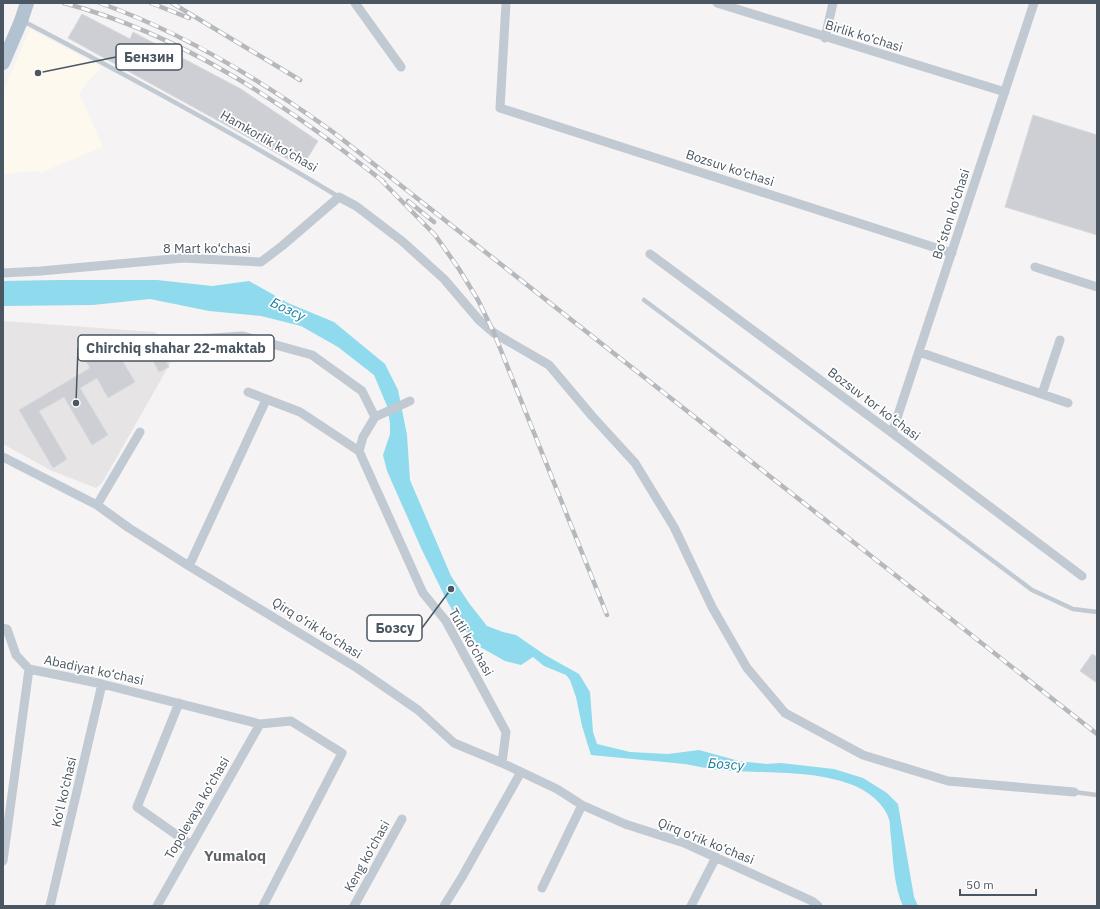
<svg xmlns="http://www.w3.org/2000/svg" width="1100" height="909" font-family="'IBM Plex Sans',sans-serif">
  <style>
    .commercial { fill: #fdf9ef }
    .education { fill: #e6e4e5 }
    .water { fill: #90daee }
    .building { fill: #cdcfd5; stroke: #d7d9de }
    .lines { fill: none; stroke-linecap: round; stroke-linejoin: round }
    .lane { stroke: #c1cad2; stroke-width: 4.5 }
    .street { stroke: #c1cad2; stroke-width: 9 }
    .primary { stroke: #b3c2d1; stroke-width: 14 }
    .rail-casing { stroke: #b5b8bd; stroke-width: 4.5 }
    .rail { stroke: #fff; stroke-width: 3; stroke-dasharray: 9; stroke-linecap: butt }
    .labels { text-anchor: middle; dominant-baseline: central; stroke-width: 3.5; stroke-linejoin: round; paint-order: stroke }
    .street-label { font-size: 13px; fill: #4a5661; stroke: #fff }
    .water-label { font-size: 14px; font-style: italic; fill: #0c7c9b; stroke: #fff }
    .quarter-label { font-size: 15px; font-weight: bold; fill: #5f6368; stroke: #fff }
    .leader { fill: none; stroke: #4a5661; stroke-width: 1.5 }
    .callout-dot { fill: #4a5661; stroke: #fff; stroke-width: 1.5 }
    .callout { fill: #fff; stroke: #4a5661; stroke-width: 1.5 }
    .callout-label { font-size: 14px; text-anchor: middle; font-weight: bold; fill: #4a5661 }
  </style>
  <rect width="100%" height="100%" fill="#f5f3f3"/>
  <path class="commercial" d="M30,29L101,67L79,93L103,147L56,166L42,173L35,171L3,174V91Z"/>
  <path class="education" d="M3,321L155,332L171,362L102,483L96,488L50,470L3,444Z"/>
  <path class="water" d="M58,280H157L212,286L249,281L288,303L334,322L385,364L398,390L407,435L410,480L451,576L469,603L487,626L503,632L516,635L545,655L579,674L590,692L593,732L597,744L630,752L668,754L699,750L739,761L766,764L781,763L834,769L863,778L887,793L898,804L914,897L918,906H903C894,887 893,859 891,837C889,823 892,822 884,809C855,765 767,775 721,770C709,769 697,766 685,764C654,761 622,758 591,755L582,726L576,697L570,680L566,675L544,666L533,657L521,665L505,661L480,647L461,625L448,603L422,550L387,471L383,455L390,434V423L387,406L374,375L338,347L301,326L261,316L209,311L150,299L93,305L3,306V281Z"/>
  <path class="building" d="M82,14L130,39L133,32L241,89L318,141L302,167L68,38Z
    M1033,115L1097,135V235L1005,207Z
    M108,337L135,382L108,398L97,378L80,388L108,435L92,445L64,397L39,411L67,459L53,468L19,410L90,368L81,353Z
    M154,338L169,367L159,372L144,344Z
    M1092,654L1097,657V683L1080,671Z"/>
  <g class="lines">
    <path class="lane" d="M23,21C130,77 236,134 339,197
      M644,300L1032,590L1073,609L1097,612
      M1074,792L1097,795"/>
    <path class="street" d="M355,3L401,67
      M506,3L500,108L952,253
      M717,3L1005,92
      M825,38L833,3
      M650,254L892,433L1082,576
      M1035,267L1097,287
      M3,273L41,271L183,258L261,262L282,246L339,197L356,206L402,241L444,279L479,320L494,333L549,365L592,416L635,463L674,527L712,607L747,668L785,713L863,755L948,781L1074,792
      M166,341L243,336L312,355L362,391L375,417L363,437L359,451L423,593L446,621L506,732L502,763
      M919,352L1068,403
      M248,392L300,412L359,451
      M1042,394L1060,340
      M375,417L410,401
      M892,433L1034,3
      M3,457L97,505L129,528L189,566L357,668L418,710L454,743L502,763L557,789L582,805L625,824L684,843L812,901L818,906
      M97,505L140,432
      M189,566L266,400
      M3,628L7,629L16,655L29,669L102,684L260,724L291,721L342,753L263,906
      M179,703L137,807L191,845
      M3,861L29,669
      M542,888L582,805
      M50,906L102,684
      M157,906L260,724
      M354,906L402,819
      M444,906L462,877L521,772
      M691,906L716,857"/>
    <path class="primary" d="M3,63L21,21L27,3"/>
    <g class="rail-casing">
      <path id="rail" d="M64,3C184,35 288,106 384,182
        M100,3C184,33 261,80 333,132L1097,734
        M151,3L189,18
        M172,3L300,80
        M380,179L435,235L459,269L478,300L494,333L607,615
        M408,201L434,222"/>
    </g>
    <use href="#rail" class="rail"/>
  </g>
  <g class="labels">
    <g class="street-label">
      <text transform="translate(864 36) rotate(17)">Birlik ko‘chasi</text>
      <text transform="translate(269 141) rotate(30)">Hamkorlik ko‘chasi</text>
      <text transform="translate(730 168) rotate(18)">Bozsuv ko‘chasi</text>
      <text transform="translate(951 214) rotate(-72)">Bo‘ston ko‘chasi</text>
      <text x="207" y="248">8 Mart ko‘chasi</text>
      <text transform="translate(874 404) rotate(37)">Bozsuv tor ko‘chasi</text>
      <text transform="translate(317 628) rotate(32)">Qirq o‘rik ko‘chasi</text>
      <text transform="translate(471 642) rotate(60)">Tutli ko‘chasi</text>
      <text transform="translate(94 670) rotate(12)">Abadiyat ko‘chasi</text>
      <text transform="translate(64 792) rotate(-77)">Ko‘l ko‘chasi</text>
      <text transform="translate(197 808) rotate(-60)">Topolevaya ko‘chasi</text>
      <text transform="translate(706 841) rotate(22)">Qirq o‘rik ko‘chasi</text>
      <text transform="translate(367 856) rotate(-61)">Keng ko‘chasi</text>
    </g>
    <g class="water-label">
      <text transform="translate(288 309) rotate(25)">Бозсу</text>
      <text transform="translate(726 764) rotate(4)">Бозсу</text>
    </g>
    <g class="quarter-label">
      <text x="235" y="855">Yumaloq</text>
    </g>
  </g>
  <path class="leader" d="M38 73L116 57M76 403L78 348M451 589L422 628"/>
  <g class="callout-dot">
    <circle cx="38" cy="73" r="4"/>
    <circle cx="76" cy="403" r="4"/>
    <circle cx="451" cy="589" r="4"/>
  </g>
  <g class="callout">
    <rect x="116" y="44" width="66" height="26" rx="4"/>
    <rect x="78" y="335" width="196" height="26" rx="4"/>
    <rect x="367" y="615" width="55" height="26" rx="4"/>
  </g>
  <g class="callout-label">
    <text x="149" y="62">Бензин</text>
    <text x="176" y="353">Chirchiq shahar 22-maktab</text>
    <text x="395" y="633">Бозсу</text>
  </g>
  <rect width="1100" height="909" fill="none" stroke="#4a5661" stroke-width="8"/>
  <path d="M960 889v6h76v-6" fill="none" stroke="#4a5661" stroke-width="2"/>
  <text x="966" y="889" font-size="12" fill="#4a5661" stroke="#ffffff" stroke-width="3" paint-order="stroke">50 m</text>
</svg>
